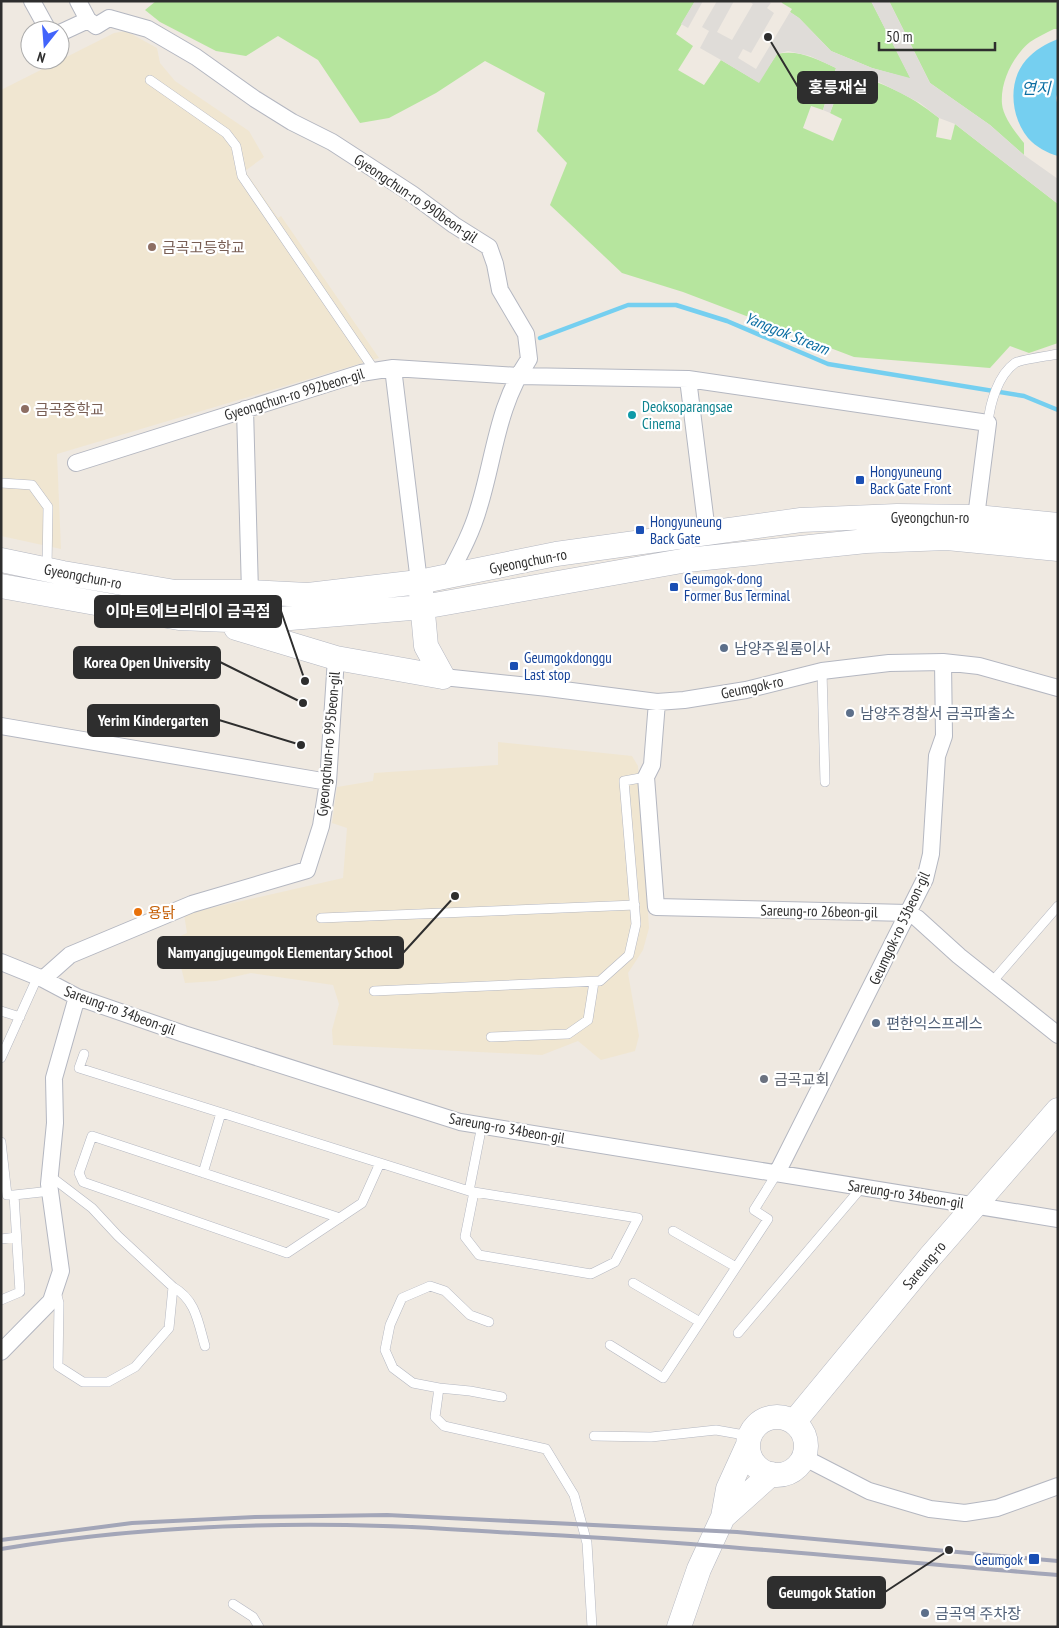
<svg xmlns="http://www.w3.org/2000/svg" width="1059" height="1628" font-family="'PT Sans Narrow','Noto Sans KR',sans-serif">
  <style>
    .education { fill: #f0e6d1 }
    .green { fill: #b6e59e }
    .plaza { fill: #dfdcd8 }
    .water { fill: #75cff0 }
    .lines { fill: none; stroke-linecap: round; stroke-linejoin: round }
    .stream { stroke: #75cff0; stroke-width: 4.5 }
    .lane-casing { stroke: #b4b7c1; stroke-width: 10 }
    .street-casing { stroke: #b4b7c1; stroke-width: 18 }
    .secondary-casing { stroke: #b4b7c1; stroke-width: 25 }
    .lane { stroke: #fff; stroke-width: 9 }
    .street { stroke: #fff; stroke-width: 16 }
    .secondary { stroke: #fff; stroke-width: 24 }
    .rail { stroke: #a3a6b8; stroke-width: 4 }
    .education-dot { fill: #8d6e63; stroke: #fff; stroke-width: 2 }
    .culture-dot { fill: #0f9aa8; stroke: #fff; stroke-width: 2 }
    .transit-dot { fill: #1a4fb4; stroke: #fff; stroke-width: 2 }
    .service-dot { fill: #5c6f8a; stroke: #fff; stroke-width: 2 }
    .food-dot { fill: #e8710a; stroke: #fff; stroke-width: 2 }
    .worship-dot { fill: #6b7280; stroke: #fff; stroke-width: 2 }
    .labels { text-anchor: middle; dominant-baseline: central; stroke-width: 4.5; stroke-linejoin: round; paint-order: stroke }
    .street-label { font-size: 15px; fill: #2e2e2e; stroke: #fff }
    .education-label { font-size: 15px; fill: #785e54; stroke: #fff; text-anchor: start }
    .culture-label { font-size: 15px; fill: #0d838f; stroke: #fff; text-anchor: start }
    .transit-label { font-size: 15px; fill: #164399; stroke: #fff; text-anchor: start }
    .service-label { font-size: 15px; fill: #4e5e75; stroke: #fff; text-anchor: start }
    .food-label { font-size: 15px; fill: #c56008; stroke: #fff; text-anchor: start }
    .worship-label { font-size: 15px; fill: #5b616d; stroke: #fff; text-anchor: start }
    .water-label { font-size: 16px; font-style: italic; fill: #0d6fa3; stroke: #fff }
    .leader { fill: none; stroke: #2e2e2e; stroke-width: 2 }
    .callout-dot { fill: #2e2e2e; stroke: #fff; stroke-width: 2 }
    .callout { fill: #2e2e2e; stroke: #2e2e2e; stroke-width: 2 }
    .callout-label { font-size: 16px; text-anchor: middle; font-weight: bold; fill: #fff }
  </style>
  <rect width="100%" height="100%" fill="#efe9e1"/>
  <path class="education" d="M126,31L157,48L160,63L175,81L249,131L264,157L245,171L278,218L281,216L379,358L57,454L61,549L1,536V90L114,33Z
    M498,742L632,756L638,766L649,928L643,950L628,973L639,1036L635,1051L601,1060L578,1041L542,1055L333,1045L332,1030L339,1004L333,985L251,973L216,981L185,983L174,939L187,933L184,914L343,878L347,828L332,823L337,787L373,781L374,773L498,765Z"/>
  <path class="green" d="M156,1H695L676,34L693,46L678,70L704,85L721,60L758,82L777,54C798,49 817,59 836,68L823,110L811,106L803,128L833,141L842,119L830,113L845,73C885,83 907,93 939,118L936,137L951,140L955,124L1058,204V343L1029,353L1010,346L990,368L854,357L683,292L622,273L550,205L567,163L537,131L545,93L485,61L436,93L389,118L360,123L318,60L278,36L246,56L216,51L160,22L145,10Z
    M781,1H871L911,79L872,68L831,51L799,18L790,12L792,9L782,3Z
    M889,1H1058V29H1054C1046,33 1037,37 1030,42C1013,56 1000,82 1002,104C1003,117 1016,133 1024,143V155L990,125L930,83Z"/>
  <path class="plaza" d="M695,1H703L688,28L681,24Z
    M717,1H734L717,32L732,40L753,4L749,1H768L771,3L767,8L774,13L751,53L743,49L738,58L756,69L790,12L799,18L831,51L872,68L910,78L871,1H889L930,83L990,125L1024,155L1058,179V204L955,124L939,118L920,103L877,81L845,73L830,113L823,110L836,68L810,56L788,51L777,54L759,83L721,60L700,48L709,31L702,27Z"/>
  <path class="water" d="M1058,39V91L1056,98L1058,107V156C1047,153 1036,147 1028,138C1011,117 1007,82 1026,60C1035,50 1045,44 1058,39Z"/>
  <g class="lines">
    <path class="stream" d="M540,338L628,305H676L727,321L828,364L1024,396L1058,410"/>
    <g class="lane-casing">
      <path id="lane" d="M150,80L226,133L236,146L242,176L375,371
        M988,423C990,403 998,375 1015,363C1022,359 1049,356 1058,354
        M1,483L32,485L48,507L47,569
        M822,671L825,782
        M321,918L635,905
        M992,982L1058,906
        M374,991L600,981L629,955L636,924L624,781L646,777
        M1,1011L20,1017
        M491,1037L568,1034L588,1020L594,982
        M84,1054L79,1068L469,1191
        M1,1058L38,976
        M1,1142L7,1195H14L20,1292L1,1300
        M203,1173L221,1113
        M50,1176L92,1208L118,1236L173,1287L169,1328L135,1367L108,1382H83L58,1366L59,1303L56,1292
        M474,1192L465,1237L479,1255L591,1274L615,1262L638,1218L474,1192L469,1191L482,1125
        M14,1195L51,1191
        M340,1218L92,1136L79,1173L83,1182L287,1253L362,1203L380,1163
        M673,1231L736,1267
        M1,1239L16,1237
        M633,1283L700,1322
        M173,1287C196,1300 198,1322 205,1346
        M489,1322L470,1315L445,1291L430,1286L402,1298L390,1325L385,1350L393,1368L413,1383L439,1388L435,1417L444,1426L546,1449L574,1495L587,1543L592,1627
        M738,1333L862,1187
        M610,1345L663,1378L768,1219L754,1210L777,1173
        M439,1388L470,1391L502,1397
        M594,1436L651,1437L716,1430L750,1436
        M233,1604L253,1617L259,1627"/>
    </g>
    <g class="street-casing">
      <path id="street" d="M32,1L48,30
        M78,1L88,20L96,26L109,18L148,29L196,57L255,99L292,122L332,142L412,194L454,225L489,247L495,264L500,290L526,334L529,359C497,406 495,455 479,507C472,532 460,554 448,577
        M60,33L88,20
        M393,368L518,376L688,379L988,423L976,517
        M688,379L707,532
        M245,409L250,592
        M76,463L361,373L393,368L419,582
        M443,677L548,688L657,702L684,700L746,690L822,671L889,663L943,662L979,666L1058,688
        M657,702L652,765L646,777L656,907L908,913L917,918L959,956L1058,1035
        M1,726L328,782
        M1,962L43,979L77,997L184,1034L460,1122L1058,1219
        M43,979L70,955L192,904L307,870L321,826L328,782L336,658
        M777,1173L925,879L931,854L937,756L944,736L943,662
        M1,1352L51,1301L61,1271L49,1184L55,1123L54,1078L77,997
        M803,1457L869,1491L930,1509L965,1513L997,1508L1058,1486"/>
    </g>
    <g class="secondary-casing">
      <path id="secondary" d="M1,560L63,573L175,592H250L308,595L419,582L556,554L801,520L897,516L976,517L1058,525
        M1,586L179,618L254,621L423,607L687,560L866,541L947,538L1058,549
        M421,591L426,646L443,677
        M236,628L336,658L443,677
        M748 1446a29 29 0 1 1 58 0a29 29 0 1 1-58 0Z
        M794,1422L930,1257L1058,1110
        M723,1517L771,1474
        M679,1627L699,1569L723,1517L728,1489L748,1445"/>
    </g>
    <use href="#lane" class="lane"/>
    <use href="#street" class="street"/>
    <use href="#secondary" class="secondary"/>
    <path class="rail" d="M1,1540L132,1523L255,1517L387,1515L737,1532L1058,1561
      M1,1549C127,1528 256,1522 383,1526C428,1527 472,1531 516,1533C697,1542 877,1560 1058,1575"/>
  </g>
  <g class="education-dot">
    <circle cx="152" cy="247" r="5"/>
    <circle cx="25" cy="409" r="5"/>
  </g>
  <circle class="culture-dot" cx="632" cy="415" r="5"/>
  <g class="transit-dot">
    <rect x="855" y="475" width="10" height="10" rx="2.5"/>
    <rect x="635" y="525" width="10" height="10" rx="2.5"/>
    <rect x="669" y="582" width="10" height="10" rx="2.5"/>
    <rect x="509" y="661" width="10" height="10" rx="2.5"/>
    <rect x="1028" y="1553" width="12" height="12" rx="2.5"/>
  </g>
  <g class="service-dot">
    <circle cx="724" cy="648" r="5"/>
    <circle cx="850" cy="713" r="5"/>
    <circle cx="876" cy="1023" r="5"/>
    <circle cx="925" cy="1613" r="5"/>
  </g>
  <circle class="food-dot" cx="138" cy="912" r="5"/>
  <circle class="worship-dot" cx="764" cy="1079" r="5"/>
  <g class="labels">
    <g class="street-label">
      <text transform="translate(416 198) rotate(34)">Gyeongchun-ro 990beon-gil</text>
      <text transform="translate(294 394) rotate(-17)">Gyeongchun-ro 992beon-gil</text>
      <text x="930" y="517">Gyeongchun-ro</text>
      <text transform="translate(528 561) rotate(-11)">Gyeongchun-ro</text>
      <text transform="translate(83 576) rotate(11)">Gyeongchun-ro</text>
      <text transform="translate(752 687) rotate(-12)">Geumgok-ro</text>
      <text transform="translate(328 744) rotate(-85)">Gyeongchun-ro 995beon-gil</text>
      <text transform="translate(819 911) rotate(1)">Sareung-ro 26beon-gil</text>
      <text transform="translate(899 928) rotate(-65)">Geumgok-ro 53beon-gil</text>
      <text transform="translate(120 1010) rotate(20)">Sareung-ro 34beon-gil</text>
      <text transform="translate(507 1128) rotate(10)">Sareung-ro 34beon-gil</text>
      <text transform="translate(906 1194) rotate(9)">Sareung-ro 34beon-gil</text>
      <text transform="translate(924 1265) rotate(-50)">Sareung-ro</text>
    </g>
    <g class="education-label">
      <text x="162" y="247">금곡고등학교</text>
      <text x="35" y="409">금곡중학교</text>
    </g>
    <g class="culture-label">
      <text x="642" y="406">Deoksoparangsae<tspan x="642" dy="17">Cinema</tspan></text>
    </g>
    <g class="transit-label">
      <text x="870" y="471">Hongyuneung<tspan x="870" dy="17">Back Gate Front</tspan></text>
      <text x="650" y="521">Hongyuneung<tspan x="650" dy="17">Back Gate</tspan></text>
      <text x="684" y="578">Geumgok-dong<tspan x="684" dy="17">Former Bus Terminal</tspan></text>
      <text x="524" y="657">Geumgokdonggu<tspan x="524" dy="17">Last stop</tspan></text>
      <text x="1023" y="1559" text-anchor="end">Geumgok</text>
    </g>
    <g class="service-label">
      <text x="734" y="648">남양주원룸이사</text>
      <text x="860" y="713">남양주경찰서 금곡파출소</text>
      <text x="886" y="1023">편한익스프레스</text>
      <text x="935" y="1613">금곡역 주차장</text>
    </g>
    <g class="food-label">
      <text x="148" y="912">용닭</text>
    </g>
    <g class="worship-label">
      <text x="774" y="1079">금곡교회</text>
    </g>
    <g class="water-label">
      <text x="1036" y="88">연지</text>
      <text transform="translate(787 333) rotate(22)">Yanggok Stream</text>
    </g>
  </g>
  <path class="leader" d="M768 37L798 87M305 681L281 611M303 703L220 662M301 745L219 720M455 896L403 953M949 1550L885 1592"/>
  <g class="callout-dot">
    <circle cx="768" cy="37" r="5"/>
    <circle cx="305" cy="681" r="5"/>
    <circle cx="303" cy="703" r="5"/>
    <circle cx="301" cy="745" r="5"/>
    <circle cx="455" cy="896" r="5"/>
    <circle cx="949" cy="1550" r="5"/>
  </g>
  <g class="callout">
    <rect x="798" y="72" width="79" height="31" rx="5"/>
    <rect x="95" y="596" width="186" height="31" rx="5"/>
    <rect x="74" y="647" width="146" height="31" rx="5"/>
    <rect x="88" y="705" width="131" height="31" rx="5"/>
    <rect x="158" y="937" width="245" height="31" rx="5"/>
    <rect x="768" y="1577" width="117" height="31" rx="5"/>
  </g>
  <g class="callout-label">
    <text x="838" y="93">홍릉재실</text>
    <text x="188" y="617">이마트에브리데이 금곡점</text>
    <text x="147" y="668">Korea Open University</text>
    <text x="153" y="726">Yerim Kindergarten</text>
    <text x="280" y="958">Namyangjugeumgok Elementary School</text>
    <text x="827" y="1598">Geumgok Station</text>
  </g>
  <rect width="1059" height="1628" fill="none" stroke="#2e2e2e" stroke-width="5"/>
  <g transform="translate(45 45) rotate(197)"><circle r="24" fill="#ffffff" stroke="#ababab"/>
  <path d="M0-4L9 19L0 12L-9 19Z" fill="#4264fb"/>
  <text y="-8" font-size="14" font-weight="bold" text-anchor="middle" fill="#2e2e2e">N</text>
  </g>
  <path d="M879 42v8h116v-8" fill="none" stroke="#2e2e2e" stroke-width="2.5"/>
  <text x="886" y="42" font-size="15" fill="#2e2e2e" stroke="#ffffff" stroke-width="4" paint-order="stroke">50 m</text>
</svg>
